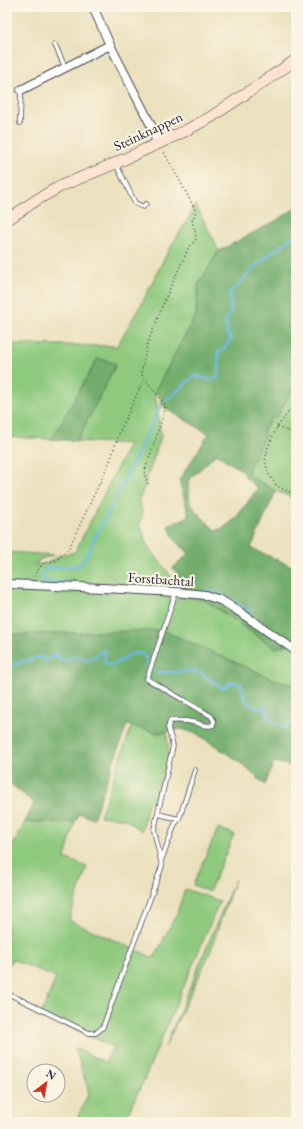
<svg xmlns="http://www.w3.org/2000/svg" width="303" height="1129" font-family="'EB Garamond',serif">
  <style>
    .green { fill: #8ec97e; stroke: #58765c }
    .forest { fill: #72ad6d; stroke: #4a6854; fill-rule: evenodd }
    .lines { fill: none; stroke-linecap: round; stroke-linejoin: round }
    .stream { stroke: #69bae4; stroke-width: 2.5 }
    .lane-casing { stroke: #403f4f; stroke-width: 5.5 }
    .street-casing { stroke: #403f4f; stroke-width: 10 }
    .secondary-casing { stroke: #403f4f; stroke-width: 12 }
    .path { stroke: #403f4f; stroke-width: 1.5; stroke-dasharray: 1 3; stroke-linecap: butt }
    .lane { stroke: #fff; stroke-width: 4 }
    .street { stroke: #fff; stroke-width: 8 }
    .secondary { stroke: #fde4d0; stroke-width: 11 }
    .labels { text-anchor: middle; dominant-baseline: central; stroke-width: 4; stroke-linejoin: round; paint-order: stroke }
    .street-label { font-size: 14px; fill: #22223b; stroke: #fcf5e5 }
  </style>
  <rect width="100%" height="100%" fill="#fcf5e5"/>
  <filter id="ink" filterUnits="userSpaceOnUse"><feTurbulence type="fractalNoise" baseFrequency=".025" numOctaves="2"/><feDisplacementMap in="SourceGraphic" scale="8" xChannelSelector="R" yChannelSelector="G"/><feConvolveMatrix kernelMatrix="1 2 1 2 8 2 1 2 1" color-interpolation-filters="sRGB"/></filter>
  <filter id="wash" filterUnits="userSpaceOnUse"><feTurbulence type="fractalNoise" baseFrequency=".012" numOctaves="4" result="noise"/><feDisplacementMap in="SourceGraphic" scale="16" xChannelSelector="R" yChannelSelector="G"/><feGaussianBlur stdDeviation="0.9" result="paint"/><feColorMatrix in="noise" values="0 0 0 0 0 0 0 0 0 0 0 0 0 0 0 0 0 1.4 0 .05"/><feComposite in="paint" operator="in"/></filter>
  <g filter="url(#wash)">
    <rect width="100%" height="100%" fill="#ebe1be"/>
    <path class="green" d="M196,205L219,251L198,285L196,315L155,391L161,437L139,501L143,513L140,524L148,547L168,572L172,579V587L165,594L173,603L182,595L203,599L275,648L296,642V686L273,679L162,630L7,635V552L54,555L41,559L34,565L46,564L60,555L75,552L129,444L77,441L116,364L98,358L52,439L7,437V344L117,346L143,301L167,253L190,216L192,210Z
      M296,384V499L276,491L250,476L248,470L263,432L272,416L276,418Z
      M132,725L158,733L167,732L169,756L158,795L148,803L142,831L125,819L100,816Z
      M25,822H75L65,858L87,867L69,920L154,958L177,913L185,889L220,901L144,1080L124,1122H75L89,1093L75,1048L105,1062L113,1047L41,1014L56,978L12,959L7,969V857Z
      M218,828L234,834L209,892L193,885Z
      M235,879L209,955L165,1047Z"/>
    <path class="forest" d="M296,208V384L276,418L272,417L263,432L265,435L248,470L250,476L276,491L251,548L296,568V642L275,648L203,599L182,589L179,576L173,568L189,553L175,540L168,526L189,516L179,480L209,434L170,411L160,404L161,397L155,391L196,315L198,285L219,251L277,220ZM216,454L243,471L245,477L258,488L235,519L222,529L215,530L195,510L190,502L188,481Z
      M98,358L116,364L77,441L52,439Z
      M162,630L273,679L296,686V767L274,762L265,785L237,760L197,734L181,729L158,733L127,725L93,819L80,813L75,822H25L34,803L7,781V635Z"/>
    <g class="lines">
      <path class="stream" d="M167,400L194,376L213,380L217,378L219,372L218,353L225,348L231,338L227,334L226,319L231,313L230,293L258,264L296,234
        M116,498L160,407
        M41,581H42L43,573L46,568L67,567L82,564L112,505
        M42,581L75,583
        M205,591L218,593L251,612
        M7,645L9,647L7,649
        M7,662L13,665L39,657L48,660L56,654L64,662C73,656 79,652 87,661L104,650L105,655L104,662L109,665L117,663L131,654L140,653L146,657L147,667L157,673L188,671L199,672L222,688L233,682L241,684L245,700L257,708L264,707L272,721L284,727L296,720"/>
    </g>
  </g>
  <g filter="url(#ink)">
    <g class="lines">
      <g class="lane-casing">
        <path id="lane" d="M55,45L65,67
          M20,123L21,90
          M116,164L135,203L143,207L146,204
          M158,814L179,819
          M161,861L175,824L179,819L195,770
          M7,993L89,1033H96L103,1027L162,866L154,830L173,746L168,728L170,721C179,720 188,721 197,723C203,725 207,727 213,725L214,721L211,716L147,679L176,592"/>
      </g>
      <g class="street-casing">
        <path id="street" d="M93,7L110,45L153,129L157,145
          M21,90L110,45
          M7,584L103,588L176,592L205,595L220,600L229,605L244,615L296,651"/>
      </g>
      <g class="secondary-casing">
        <path id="secondary" d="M7,220L38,199L61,186L116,163L183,132L211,117L296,60"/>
      </g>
      <path class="path" d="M296,399L291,409L277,427L268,447L265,461L269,475L277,486L296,495
        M277,427L289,431L296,433
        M148,484L144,473L165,410V405L141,374L147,345L166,297L188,249L196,239L195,231L192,221L196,211L164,152
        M35,577L36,572L44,563L57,560L69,548L110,461L120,431L144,379"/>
      <use href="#lane" class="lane"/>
      <use href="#street" class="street"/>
      <use href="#secondary" class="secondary"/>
    </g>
  </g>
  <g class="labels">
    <g class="street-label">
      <text transform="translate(148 131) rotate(-25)">Steinknappen</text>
      <text transform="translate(161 579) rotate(4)">Forstbachtal</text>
    </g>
  </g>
  <rect width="303" height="1129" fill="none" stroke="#fcf5e5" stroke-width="24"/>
  <g transform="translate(46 1083) rotate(31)"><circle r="19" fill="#fcf5e5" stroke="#a5a1a1"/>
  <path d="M0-3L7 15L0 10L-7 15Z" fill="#c8321e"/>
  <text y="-6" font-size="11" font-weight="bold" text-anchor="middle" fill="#22223b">N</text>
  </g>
</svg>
